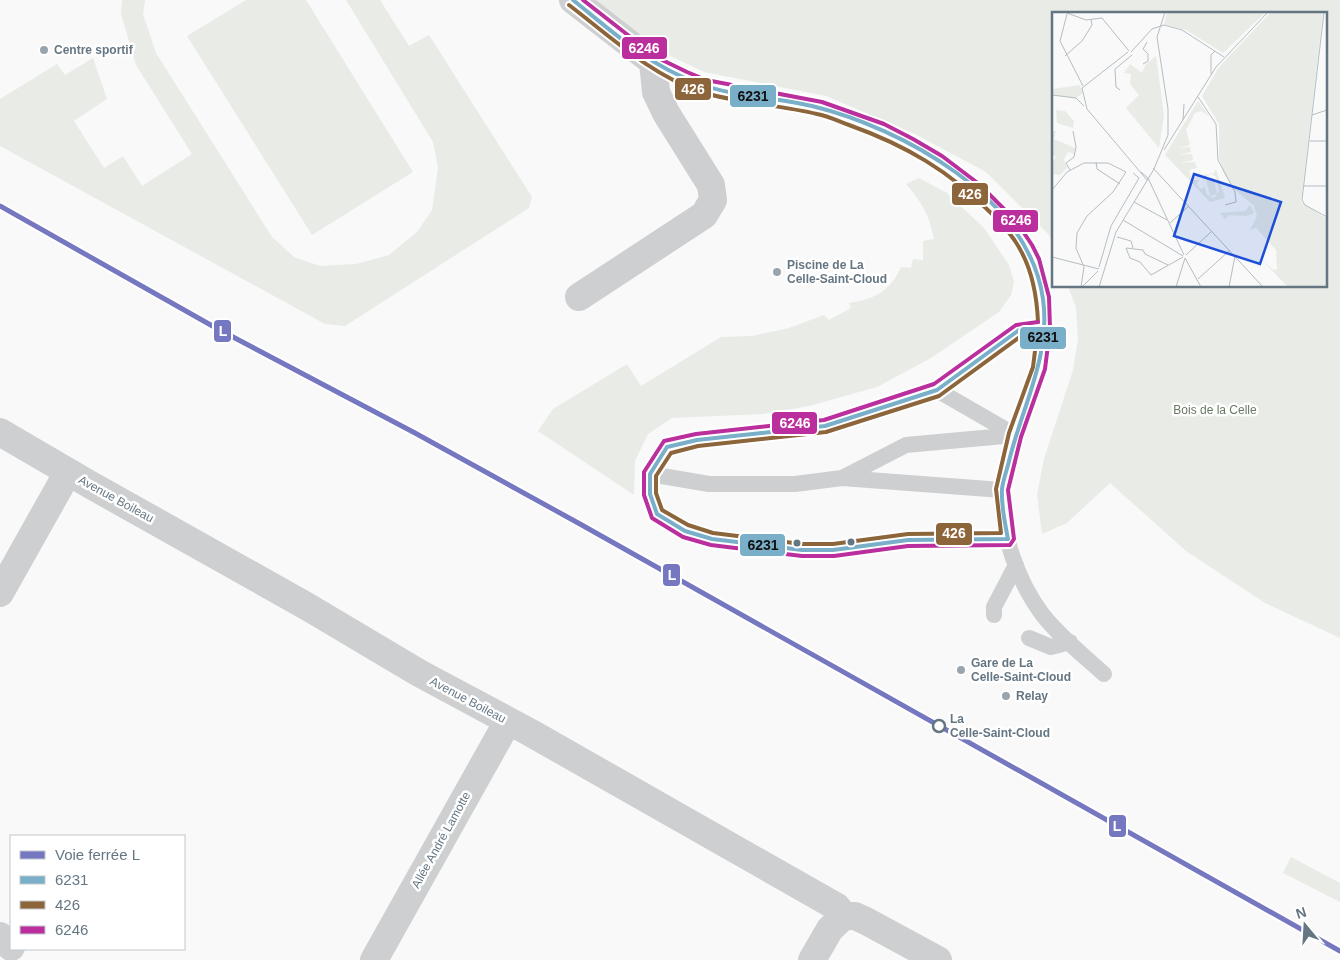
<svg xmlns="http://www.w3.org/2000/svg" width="1340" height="960" font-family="Arial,sans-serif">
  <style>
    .green { fill: #e8ebe6 }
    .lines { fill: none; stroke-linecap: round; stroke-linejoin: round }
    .lane { stroke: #cecfd0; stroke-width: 16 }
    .street { stroke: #cecfd0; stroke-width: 28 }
    .bus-1-casing { stroke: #fff; stroke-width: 8 }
    .bus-2-casing { stroke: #fff; stroke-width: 8 }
    .bus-3-casing { stroke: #fff; stroke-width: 8 }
    .bus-1 { stroke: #79afc8; stroke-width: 4 }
    .bus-2 { stroke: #8d653a; stroke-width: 4 }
    .bus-3 { stroke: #bb2e9e; stroke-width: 4 }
    .rail-1-casing { stroke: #fff; stroke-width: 9 }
    .rail-1 { stroke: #7577c0; stroke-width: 5 }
    .poi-dot { fill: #99a4ac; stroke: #fff; stroke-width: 2 }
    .bus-dot { fill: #657683; stroke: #fff; stroke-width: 2 }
    .stop-dot { fill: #fff; stroke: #657683; stroke-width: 2.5 }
    .labels { text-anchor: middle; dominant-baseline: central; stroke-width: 5; stroke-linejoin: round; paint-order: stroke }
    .poi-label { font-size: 12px; font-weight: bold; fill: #657683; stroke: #fff; text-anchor: start }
    .park-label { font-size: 12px; fill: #687a64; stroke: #fff }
    .street-label { font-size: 12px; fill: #657683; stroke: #fff }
    .stop-label { font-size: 12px; font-weight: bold; fill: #657683; stroke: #fff; text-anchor: start }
    .inset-road { fill: none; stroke: #b5bdc3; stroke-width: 1 }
    .view { fill: #1d4ed8; fill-opacity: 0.15; stroke: #1d4ed8; stroke-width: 2.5 }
    .inset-edge { fill: none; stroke: #657683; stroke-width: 2.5 }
    .line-badge { stroke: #fff; stroke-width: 2 }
    .badge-label { font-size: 14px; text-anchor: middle; font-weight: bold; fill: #fff }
    .pale-badge-label { font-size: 14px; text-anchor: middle; font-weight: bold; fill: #111 }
  </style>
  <rect width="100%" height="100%" fill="#f9f9f9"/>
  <path class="green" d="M122,0H145L143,14L156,53L272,237L294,257L320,266L356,264L389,255L417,232L432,210L438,168L433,142L346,0H380L409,46L429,35L532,197L529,208L345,326L325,324L0,146V99L57,64L65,75L93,58L107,99L74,121L104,168L123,156L142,186L192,154L136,65L121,14Z
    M246,0H306L413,172L312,235L187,36Z
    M582,0H1340V638L1265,603L1186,551L1110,483L1067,523L1042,534L1037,495L1044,459L1073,370L1078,339L1076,308L1068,286H1326V14H1054V249L1049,235L986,172L915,134L826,96L704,72L627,35Z
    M919,178L947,193L984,228L1009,265L1014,282L1011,295L999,312L931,358L877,387L809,406L763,414L672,418L648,434L635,461L634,495L538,431L553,409L627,364L641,386L721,337L752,336L789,328L824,315L829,320L851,308L849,303C874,299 890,292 901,267L911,268L913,259L923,260V241L934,239C929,214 922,203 906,184Z
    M1291,857L1340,883V902L1283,873Z"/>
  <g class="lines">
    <path class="lane" d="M653,62C670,71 687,82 706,87C744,97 783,98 821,109C869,122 915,143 955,173C1006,210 1040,252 1044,317C1045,334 1043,354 1038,370C1031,392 1022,413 1015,434C1012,444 1010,455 1008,465C1006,473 1003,483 1002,491C1001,534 1017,580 1042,614C1059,636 1083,655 1104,674
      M937,390L1015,435
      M650,474L709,484H795L842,478L1002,490
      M842,478L906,445L1015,435
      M1008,539L908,540L833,550H802L712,539L685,531L657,514L650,494V474L667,447L697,440L825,426L937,390L1019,330L1044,328
      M994,615V607L1016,565
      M1029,638L1051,647L1070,642"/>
    <path class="street" d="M573,0L653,62L656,92L666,113L711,185L713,200L704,215L579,297
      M0,432L89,484L308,607L419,673L531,733L837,907L844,916
      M0,593L68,472
      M844,916H855L866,921L938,960
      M0,936L11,947
      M374,960L508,721
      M812,960L830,929L844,916"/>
    <g class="bus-1-casing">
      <path id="bus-1" d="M573,0C614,33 647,64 697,83C733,97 774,97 812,106C902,128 1029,197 1043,299C1051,356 1022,407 1009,461C1007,470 1003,480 1002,489C1001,506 1005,523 1008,539
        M1008,539L908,540L833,550H802L712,539L685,531L657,514L650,494V474L667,447L697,440L825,426L937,390L1019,330L1044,328"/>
    </g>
    <g class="bus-2-casing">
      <path id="bus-2" d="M569,5C611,37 651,75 701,92C736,103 780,105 817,114C828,116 838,121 849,125C905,145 950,171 992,214C1003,226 1015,238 1022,253C1033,274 1037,299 1038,322
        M1037,335L1033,367L1009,433L996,489L1001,533L908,534L833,544H802L713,533L688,525L662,510L656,493V476L671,453L698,446L826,432L939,396L1021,336Z"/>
    </g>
    <g class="bus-3-casing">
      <path id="bus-3" d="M583,0L656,57L687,72L706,80L822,102L884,124L913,139L942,156L979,184L1016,221L1032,245L1039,259L1049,297L1050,328
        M1038,322L1016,325L934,384L824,420L696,434L664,441L644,472V495L652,518L683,537L711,545L802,556H834L908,546L1010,545L1014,539L1008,490L1021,437L1045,369L1050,329"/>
    </g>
    <use href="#bus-1" class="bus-1"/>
    <use href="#bus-2" class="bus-2"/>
    <use href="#bus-3" class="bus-3"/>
    <g class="rail-1-casing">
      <path id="rail-1" d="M0,206L216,328L415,433L580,524L1340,951"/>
    </g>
    <use href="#rail-1" class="rail-1"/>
  </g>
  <g class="poi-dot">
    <circle cx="44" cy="50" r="5"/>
    <circle cx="777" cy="272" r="5"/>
    <circle cx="961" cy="670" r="5"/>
    <circle cx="1006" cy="696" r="5"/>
  </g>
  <g class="bus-dot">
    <circle cx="851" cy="542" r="4.5"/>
    <circle cx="797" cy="543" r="4.5"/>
  </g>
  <circle class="stop-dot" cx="939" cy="726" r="6"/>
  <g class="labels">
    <g class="poi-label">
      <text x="54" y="50">Centre sportif</text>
      <text x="787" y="265">Piscine de La<tspan x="787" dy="14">Celle-Saint-Cloud</tspan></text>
      <text x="971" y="663">Gare de La<tspan x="971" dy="14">Celle-Saint-Cloud</tspan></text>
      <text x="1016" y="696">Relay</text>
    </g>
    <g class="park-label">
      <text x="1215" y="410">Bois de la Celle</text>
    </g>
    <g class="street-label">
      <text transform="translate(116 499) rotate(29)">Avenue Boileau</text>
      <text transform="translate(468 700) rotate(28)">Avenue Boileau</text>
      <text transform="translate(441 840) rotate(-61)">Allée André Lamotte</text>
    </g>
    <g class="stop-label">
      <text x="950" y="719">La<tspan x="950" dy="14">Celle-Saint-Cloud</tspan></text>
    </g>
  </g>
  <g transform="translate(1052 12)">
    <rect width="275" height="275" fill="#f9f9f9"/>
    <path d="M115,0H214L171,41L134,18L112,12ZM219,0H271L249,190L275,207V275H236L207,245L221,258L225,257L224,238L204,216L198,218L205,204L202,194L182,177L172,162L167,145V112L150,84L167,55ZM104,44L112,103L107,136L74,96L87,83L78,72L79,62L72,61L78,52L90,61L94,52ZM28,73L31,81L24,86L0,83V77ZM146,89L157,104L149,99L143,101L134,118L138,133L126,136L138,135L139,140L127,143L140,142L141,148L129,151L143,150L145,156L137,158L140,168H147L145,172L148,177L152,176L151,163L162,161L164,157L173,186L158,190L113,143ZM158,161L164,165L167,180L162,186L155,183L151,169ZM4,98L13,99L22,109L21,116L5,111ZM0,119H4L2,127L23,136L22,142L16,140L12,147L15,156L8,163L0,162V150L4,145L0,142ZM162,166L165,182L158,184L154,168ZM198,193L202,201L195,204L177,203L173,207L168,201L193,199Z" fill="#e8ebe6" fill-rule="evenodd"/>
    <path class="inset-road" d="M272,0L250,188L253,193L275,205M15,1L34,8L50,6M15,2L8,29L31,74M50,6L77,39M76,40L30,76L35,97L95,168M79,40L100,17L112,13L130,18L172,45M13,44L30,29L40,13L39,7M91,52L96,49V42L91,37L95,30M159,62V43L163,39M68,78L64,75L63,57L80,43M0,83L24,86L32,94M146,85L164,112L166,148L183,180L184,190L173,193M260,103L275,98M131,108L132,92M258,129H275M112,138L164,55L216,0M44,150L45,157L68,172M101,156L211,275M18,158L14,151L22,145L24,135L21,119M89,160L96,166L132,243M252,174H275M0,178L15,160L32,151H56L74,160M82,190L115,208M71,208L131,244M118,211L137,194M65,225L79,229L81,236M134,243L160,219M0,245L47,257M133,246L149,275M116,253L93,242L91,238L74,236L78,246L88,250L99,263L131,245M47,255L59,214L87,166L81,161M146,267L178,238M29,275L32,255L24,236L25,221L35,204L61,180L74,160M30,275L46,259M47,275L64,220L102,157L116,123V97L105,25L113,0M124,275L133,246M177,275L183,244"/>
    <path class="view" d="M142,162L229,190L208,252L122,224Z"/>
    <rect width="275" height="275" class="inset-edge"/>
  </g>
  <g class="line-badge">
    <rect x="621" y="36" width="47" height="24" rx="5" fill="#bb2e9e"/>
    <rect x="674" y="77" width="38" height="24" rx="5" fill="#8d653a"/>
    <rect x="729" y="84" width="48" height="24" rx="5" fill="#79afc8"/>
    <rect x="951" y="182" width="38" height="24" rx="5" fill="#8d653a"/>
    <rect x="992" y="209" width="47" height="24" rx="5" fill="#bb2e9e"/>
    <rect x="213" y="319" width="19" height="24" rx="5" fill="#7577c0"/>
    <rect x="1019" y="326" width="48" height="24" rx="5" fill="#79afc8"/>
    <rect x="771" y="411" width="47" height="24" rx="5" fill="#bb2e9e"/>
    <rect x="935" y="522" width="38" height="24" rx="5" fill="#8d653a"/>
    <rect x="739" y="533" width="47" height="24" rx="5" fill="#79afc8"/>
    <rect x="662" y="563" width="19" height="24" rx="5" fill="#7577c0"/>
    <rect x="1108" y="814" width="19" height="24" rx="5" fill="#7577c0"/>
  </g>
  <g class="badge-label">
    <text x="644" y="53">6246</text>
    <text x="693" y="94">426</text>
    <text x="970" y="199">426</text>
    <text x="1016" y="225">6246</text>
    <text x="223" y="336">L</text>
    <text x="795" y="428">6246</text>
    <text x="954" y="538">426</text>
    <text x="672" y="580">L</text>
    <text x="1117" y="831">L</text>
  </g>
  <g class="pale-badge-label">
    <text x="753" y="101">6231</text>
    <text x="1043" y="342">6231</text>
    <text x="763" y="550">6231</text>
  </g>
  <rect x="10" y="835" width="175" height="115" fill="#ffffff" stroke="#c1c8cd"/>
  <rect x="20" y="851" width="25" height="8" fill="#7577c0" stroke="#c1c8cd"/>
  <text x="55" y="860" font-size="15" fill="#657683">Voie ferrée L</text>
  <rect x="20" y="876" width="25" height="8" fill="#79afc8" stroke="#c1c8cd"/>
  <text x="55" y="885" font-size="15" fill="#657683">6231</text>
  <rect x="20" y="901" width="25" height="8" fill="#8d653a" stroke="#c1c8cd"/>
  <text x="55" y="910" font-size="15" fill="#657683">426</text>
  <rect x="20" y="926" width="25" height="8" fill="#bb2e9e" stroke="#c1c8cd"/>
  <text x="55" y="935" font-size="15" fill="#657683">6246</text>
  <g transform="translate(1305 925) rotate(342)" stroke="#ffffff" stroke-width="4" paint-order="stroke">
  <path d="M0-4L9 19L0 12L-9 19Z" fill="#657683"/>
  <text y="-8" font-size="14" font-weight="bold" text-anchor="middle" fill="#657683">N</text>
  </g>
</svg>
